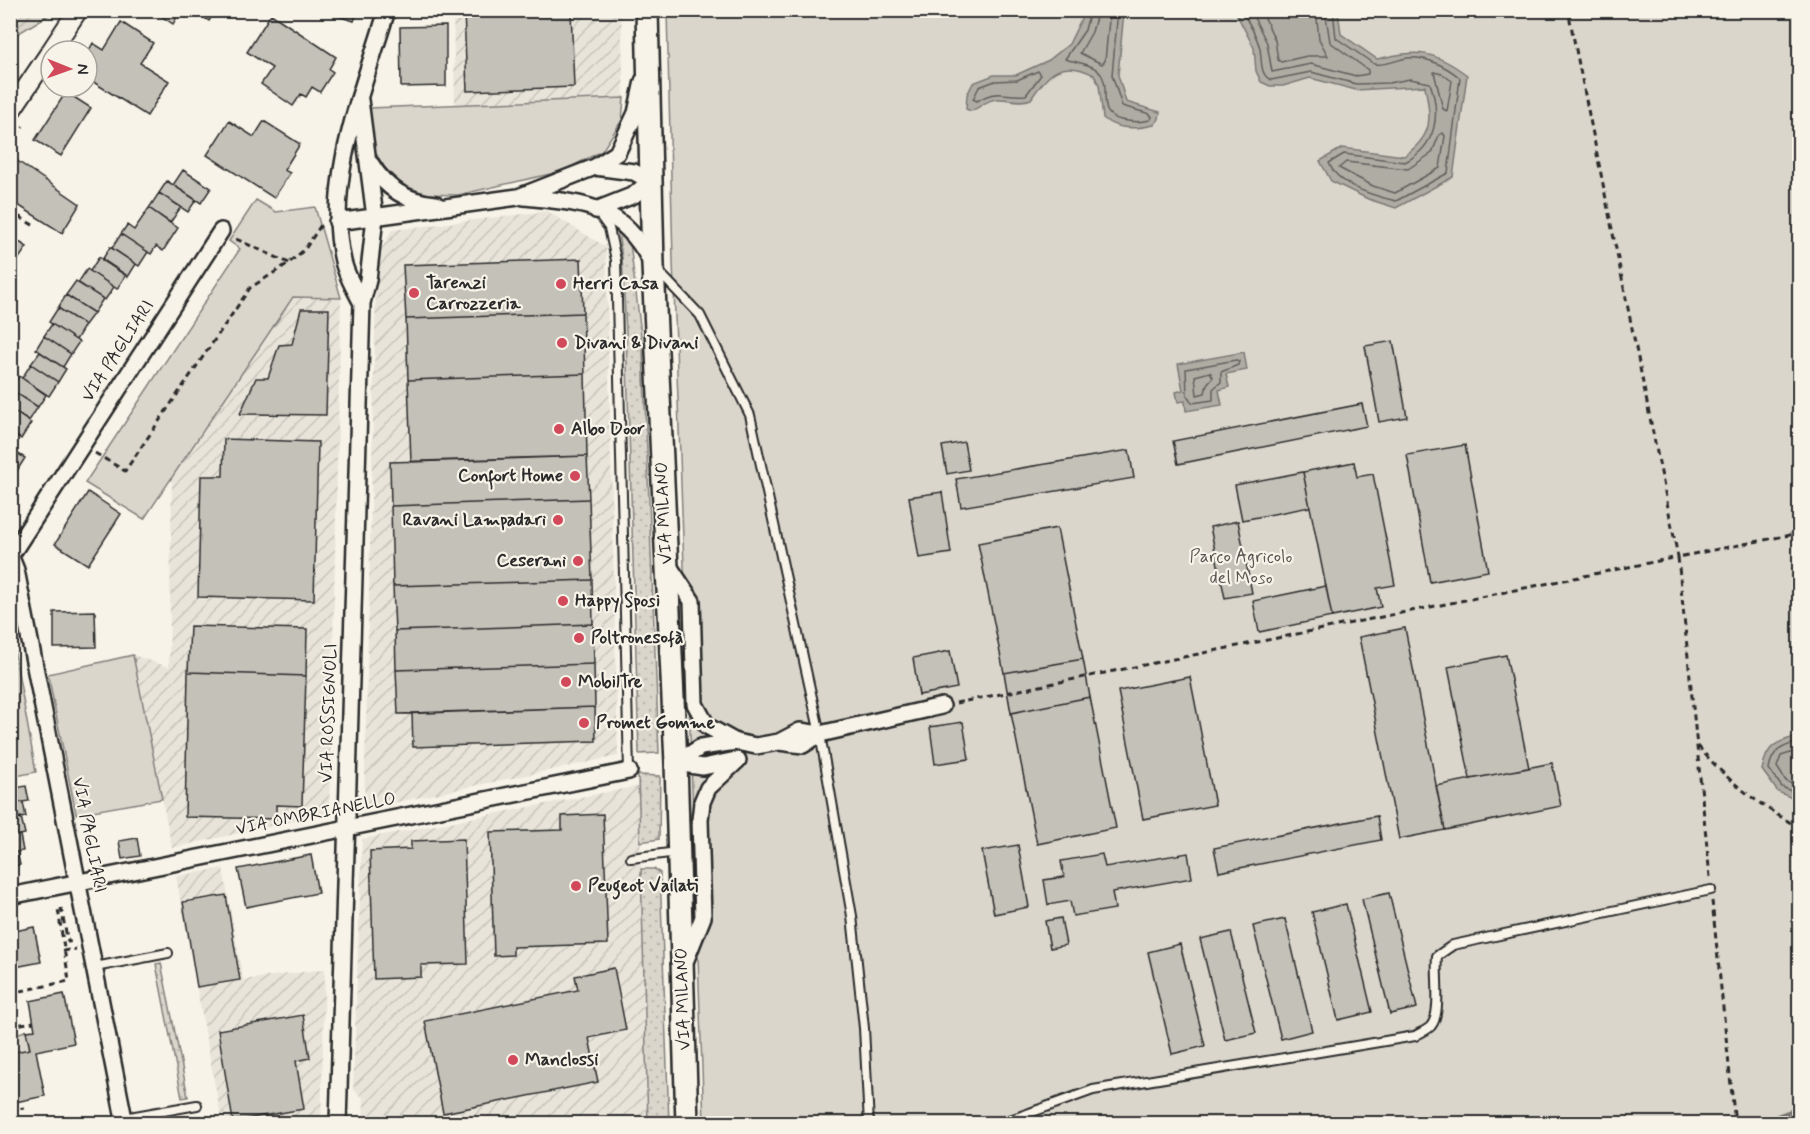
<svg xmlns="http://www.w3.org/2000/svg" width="1810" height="1134" font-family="Mynerve,sans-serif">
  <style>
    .industrial { fill: url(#industrial-furrows) }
    .grass { fill: url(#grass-dots); stroke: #82807c; stroke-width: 1.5 }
    .park { fill: #dad6cc; stroke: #82807c; stroke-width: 1.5 }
    .garden { fill: url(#garden-furrows); stroke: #82807c; stroke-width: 1.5 }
    .water { fill: #afaca4; stroke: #7a7874; stroke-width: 1.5 }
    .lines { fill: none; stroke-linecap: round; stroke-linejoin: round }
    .shore { stroke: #605f5b; stroke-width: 1.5 }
    .stream { stroke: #7a7874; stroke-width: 5 }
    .building { fill: #c4c1b9; stroke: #2b2b2b; stroke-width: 1.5 }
    .service-casing { stroke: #2b2b2b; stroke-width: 12 }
    .minor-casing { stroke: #2b2b2b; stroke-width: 20 }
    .tertiary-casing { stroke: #2b2b2b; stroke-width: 22 }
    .secondary-casing { stroke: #2b2b2b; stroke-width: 26 }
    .path { stroke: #2b2b2b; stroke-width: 3; stroke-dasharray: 6 4.5; stroke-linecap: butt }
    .service { stroke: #f7f3e8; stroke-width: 8 }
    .minor { stroke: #f7f3e8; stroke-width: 15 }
    .tertiary { stroke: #f7f3e8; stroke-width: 18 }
    .secondary { stroke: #f7f3e8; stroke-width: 21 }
    .poi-dot { fill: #d1495b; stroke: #f7f3e8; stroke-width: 2 }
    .labels { text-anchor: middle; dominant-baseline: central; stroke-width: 4.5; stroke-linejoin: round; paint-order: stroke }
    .poi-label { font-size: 18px; font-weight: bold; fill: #2b2b2b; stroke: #f7f3e8; text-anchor: start }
    .street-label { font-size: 18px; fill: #2b2b2b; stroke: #f7f3e8 }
    .park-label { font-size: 18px; fill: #575653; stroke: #f7f3e8 }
  </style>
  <defs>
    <pattern id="industrial-furrows" width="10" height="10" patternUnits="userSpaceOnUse" patternTransform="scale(1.5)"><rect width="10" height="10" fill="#e8e4da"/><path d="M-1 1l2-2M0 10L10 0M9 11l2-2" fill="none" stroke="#c7c4bb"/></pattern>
    <pattern id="grass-dots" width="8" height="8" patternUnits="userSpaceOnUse" patternTransform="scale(1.5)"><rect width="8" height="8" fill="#dad6cc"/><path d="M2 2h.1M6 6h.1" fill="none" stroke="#bbb8af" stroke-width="1.8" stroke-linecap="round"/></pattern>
    <pattern id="garden-furrows" width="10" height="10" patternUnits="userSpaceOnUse" patternTransform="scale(1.5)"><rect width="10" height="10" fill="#dad6cc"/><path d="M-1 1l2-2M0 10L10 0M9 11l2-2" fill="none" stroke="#bbb8af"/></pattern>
  </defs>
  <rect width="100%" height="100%" fill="#f7f3e8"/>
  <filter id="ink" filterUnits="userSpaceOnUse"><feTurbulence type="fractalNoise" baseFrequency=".0167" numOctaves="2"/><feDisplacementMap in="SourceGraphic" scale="12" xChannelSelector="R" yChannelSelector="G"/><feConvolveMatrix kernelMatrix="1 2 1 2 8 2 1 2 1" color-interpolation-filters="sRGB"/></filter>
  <g filter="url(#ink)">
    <path class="industrial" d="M453,11H621L624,98L455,105Z
      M547,211L606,247L618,756L364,809L376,286L380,252L392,230Z
      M293,297L341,298L329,813L172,848L133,655L169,667L172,476Z
      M639,786L648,1123H363L364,1099L353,1089L362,839Z
      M223,868L243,980L325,969L321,1123H222L176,876Z"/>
    <path class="grass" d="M625,232L630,243L643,351L659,753L639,754L626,332L622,257L618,234Z
      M638,775L660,776L659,839L640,842Z
      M641,869H654L660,873L669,1123H648Z
      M161,963L188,1097L182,1098L156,964Z"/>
    <path class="park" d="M667,11H1799V1123H704L673,261Z
      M624,98L622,120L602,151L563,171L458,195L426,194L403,185L385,168L373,149L369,108Z
      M256,200L276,212L315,207L341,298L293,297L144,519L85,483L240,249L229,241Z
      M11,633L36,772L11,777H10Z
      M133,655L162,799L76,814L48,674Z
      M26,1031L30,1049L11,1053V1035Z"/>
    <path class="garden" d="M11,10H55V11L11,38Z"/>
    <path class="water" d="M1085,11H1124L1118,75L1126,102L1160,112L1159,119L1154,125C1137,129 1116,130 1103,118L1099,85L1094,75C1062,58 1048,73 1031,99C1019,104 1009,98 997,99C987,99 980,108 971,111L966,109L967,95L973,83L994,75H1016L1049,60L1069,44Z
      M1235,11H1338L1341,34L1377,59C1418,50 1432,49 1467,75L1453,177L1396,208L1368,199L1331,181L1320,161L1342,148L1404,156C1434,135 1431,119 1425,86L1356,90L1310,78L1283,86H1270L1261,82L1256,71L1254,48Z
      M1244,352L1247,370L1226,374L1229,387L1219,390L1222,405L1186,411L1185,401L1178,402L1176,392L1183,390L1178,364Z
      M1799,736L1800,801H1799L1778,792L1762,770C1767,745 1775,742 1799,736Z"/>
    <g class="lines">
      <path class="shore" d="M1090,10L1085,30L1065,59C1074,62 1087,63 1096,69C1116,84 1092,114 1121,120C1131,122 1140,123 1150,120L1152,117L1150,114L1122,106L1112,75L1118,10
        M1098,10L1092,32L1080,53L1102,64L1105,61L1110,10
        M1241,10C1248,21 1255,33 1259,45C1263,57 1258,74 1271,80L1311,72L1356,84L1389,83L1410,79L1430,83C1441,114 1437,146 1405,162L1344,154L1329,163C1337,185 1374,196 1396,201L1448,173L1460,78C1446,66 1426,56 1407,58C1396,60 1385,66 1374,64L1336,38L1333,10
        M1250,10L1267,43L1272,72L1311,64L1356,76L1368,74V70L1330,42L1325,10
        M1261,10L1275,40L1278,60L1281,62L1307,56H1328L1319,39L1316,10
        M1038,71L1041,75L1026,95C1004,97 998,88 977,101L973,99L979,87L995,81L1017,80Z
        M1434,72L1442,74L1452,81L1447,111L1443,109Z
        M1443,133L1445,136L1440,168L1395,193L1373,186L1339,168L1346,162L1408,169L1432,153L1439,135Z
        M1236,360L1239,361L1238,365L1221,372V382L1213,389V400L1192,403L1187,395L1186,369Z
        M1210,372L1213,377L1207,384L1205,393L1197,395L1195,376Z
        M1800,742C1782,746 1772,750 1769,769L1782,787L1800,795
        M1800,750L1781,756L1777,767L1786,781L1800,787"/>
      <path class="stream" d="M1757,1124L1800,1108"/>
    </g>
    <path class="building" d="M152,10H181L173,24Z
      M193,10H216L209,21Z
      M318,10H358L354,21Z
      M464,10H571L574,87L467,91Z
      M271,14L336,57L329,69L333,72L320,92L312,87L306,97L301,94L293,106L261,84L272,68L247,52Z
      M121,22L153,43L140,63L169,81L147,116L87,78V54L93,43L104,50Z
      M446,26V86L401,87L400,27Z
      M66,92L91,108L61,156L35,140Z
      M229,121L254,137L264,121L300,144L284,170L290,173L274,198L207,155Z
      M16,160L80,204L62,233L10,200V169Z
      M183,170L211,188L201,203L173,185Z
      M167,181L196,200L188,212L159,193Z
      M159,193L181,207L170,223L149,208Z
      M149,208L178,228L163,251L156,246L151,254L121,234L127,225L134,230Z
      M121,234L148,252L139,266L112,248Z
      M10,236L27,247L10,271Z
      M110,247L136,264L128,277L102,260Z
      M99,257L126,275L117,289L90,271Z
      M581,259L583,313L406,319L403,265Z
      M87,269L114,287L105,300L78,283Z
      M76,281L103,299L94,313L66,295Z
      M66,295L94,313L85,325L58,308Z
      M58,308L85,325L76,340L49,322Z
      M301,309H329L326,415L240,414L256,378H268L279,345L292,344Z
      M583,313L585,374L408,380L406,319Z
      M52,324L79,342L71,354L44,336Z
      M44,336L71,354L63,367L36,349Z
      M1393,341L1407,417L1379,422L1365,346Z
      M40,352L66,369L58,382L31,364Z
      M31,364L58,382L49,396L22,378Z
      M585,374L587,456L411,462L408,380Z
      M19,376L46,395L38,407L10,389Z
      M10,389L38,407L29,421L10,409Z
      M1362,404L1367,426L1178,464L1173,441Z
      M10,409L31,423L21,439L10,432Z
      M224,439L318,442L314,600L198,597L201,476H223Z
      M964,442L969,470L947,474L942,446Z
      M1465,445L1488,571L1430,582L1407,455Z
      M10,449L25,458L10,482Z
      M1129,450L1134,478L961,507L956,479Z
      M587,456L589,499L391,506L390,462Z
      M1354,462L1357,477L1373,474L1395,585L1377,588L1381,607L1332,617L1303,472Z
      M1303,472L1310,507L1242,520L1235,485Z
      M88,492L121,514L88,565L55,544Z
      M942,492L951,553L919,558L909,497Z
      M589,499L592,580L393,586L391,506Z
      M1238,521L1252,593L1225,598L1210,527Z
      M1057,528L1083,659L1004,673L978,543Z
      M592,580L593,624L395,631L393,586Z
      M1326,586L1332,617L1259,632L1253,601Z
      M95,611L96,647L54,648V612Z
      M593,624L594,664L396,670L395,631Z
      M190,626L307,629L306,676L188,672Z
      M1405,628L1445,830L1399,839L1359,637Z
      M950,651L957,688L919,695L913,658Z
      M1506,655L1529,768L1470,779L1448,667Z
      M1083,659L1090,697L1011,713L1004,673Z
      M594,664L595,707L398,714L396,670Z
      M188,672L306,676L302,806L276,805V819L185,817Z
      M1190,677L1215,805L1143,819L1118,691Z
      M1090,697L1116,828L1037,844L1011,713Z
      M595,707L596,741L413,747L412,713Z
      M963,722L969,759L935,764L930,727Z
      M1552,763L1561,806L1445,830L1436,786Z
      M26,786L29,801L10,804V789Z
      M23,802L26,817L10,820V804Z
      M603,814L608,944L513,947V955L494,956L490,832L562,830V816Z
      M1377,816L1381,840L1219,872L1214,848Z
      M21,817L25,834L10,837V820Z
      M20,835L23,851L10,853V837Z
      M137,838L140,856L122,859L119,841Z
      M464,839L468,964L421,965V977L374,979L370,851L411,849V841Z
      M1018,845L1029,907L994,914L982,851Z
      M17,852L20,865L10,867V853Z
      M1188,853L1192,878L1112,892L1115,909L1073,916L1070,901L1048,905L1044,880L1064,877L1061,861L1102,854L1105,867Z
      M311,855L318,893L246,907L238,869Z
      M1389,893L1417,1008L1390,1014L1362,899Z
      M226,895L240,980L197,987L183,902Z
      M1346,904L1372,1012L1338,1020L1312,912Z
      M1061,918L1066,945L1050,948L1045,921Z
      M1285,919L1312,1031L1281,1039L1253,926Z
      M34,927L41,962L10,968V932Z
      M1231,932L1256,1033L1225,1040L1200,939Z
      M1180,944L1205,1046L1172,1054L1148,952Z
      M614,968L626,1030L589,1038L598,1082L443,1113L425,1021L578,990L575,976Z
      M64,994L74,1043L36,1051L45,1096L15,1102L10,1080V1053L30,1049L26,1031L35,1030L30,1001Z
      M303,1015L310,1058L296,1061L304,1109L233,1121L218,1030Z
      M70,1118L71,1124H36V1122Z"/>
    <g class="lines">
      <g class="service-casing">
        <path id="service" d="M598,213L609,228L616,260L629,771
          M658,271L700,315L750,415L820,734L852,916L864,1028L869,1124
          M631,858L677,852
          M95,967L168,953
          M124,1118L197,1105
          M999,1124L1093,1090L1415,1036C1419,1033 1428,1030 1431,1026C1442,1013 1435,974 1437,956L1453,945L1711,890"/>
      </g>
      <g class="minor-casing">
        <path id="minor" d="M371,164C386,189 407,202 436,204
          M595,167L634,172L650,181L634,195L596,210
          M524,197C584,203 621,204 651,262
          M337,222L518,197L595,167L617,153L636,113L643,81
          M362,303C355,290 346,275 343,261C324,180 364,88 387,10
          M10,555L16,570L125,1124
          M11,555L221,231
          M667,563L692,601L695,704L707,726L736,742
          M779,742L800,731L820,734L942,706
          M676,763L701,747L736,742L756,746L779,742L803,745L820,734
          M676,763L703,767L736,760
          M10,896L629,771
          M685,962L703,917L700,820L702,802L708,788L738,760
          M338,1124L362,303L368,280L375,217L360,100"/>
      </g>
      <g class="tertiary-casing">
        <path id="tertiary" d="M51,51L78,10
          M10,112L51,51"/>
      </g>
      <g class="secondary-casing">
        <path id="secondary" d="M647,10L653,265L676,763L687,1124"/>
      </g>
      <path class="path" d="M10,144L23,126
        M10,211L36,227
        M236,239L289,263
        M95,453L125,471L250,288L289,263L305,249L321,225
        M956,703L1678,557L1568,10
        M1698,746C1727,781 1760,806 1800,828
        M1710,877L1678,557L1800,533
        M1712,901L1735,1124
        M63,951L76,949
        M18,1025L11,993L69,981L58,909L61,908L68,942L73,941
        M10,1026L34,1022
        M10,1110L24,1108"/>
      <use href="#service" class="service"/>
      <use href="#minor" class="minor"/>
      <use href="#tertiary" class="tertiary"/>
      <use href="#secondary" class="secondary"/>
    </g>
  </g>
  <g class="poi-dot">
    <circle cx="561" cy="284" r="6"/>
    <circle cx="414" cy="293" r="6"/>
    <circle cx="562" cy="343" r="6"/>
    <circle cx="559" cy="429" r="6"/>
    <circle cx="575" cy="476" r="6"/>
    <circle cx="558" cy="520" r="6"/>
    <circle cx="578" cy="561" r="6"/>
    <circle cx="563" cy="601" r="6"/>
    <circle cx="579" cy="638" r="6"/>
    <circle cx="566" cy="682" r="6"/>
    <circle cx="584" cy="723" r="6"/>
    <circle cx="576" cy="886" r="6"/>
    <circle cx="513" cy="1060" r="6"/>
  </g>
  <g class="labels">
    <g class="poi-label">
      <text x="426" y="283">Tarenzi<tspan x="426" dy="21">Carrozzeria</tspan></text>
      <text x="573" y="284">Herri Casa</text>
      <text x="574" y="343">Divani &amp; Divani</text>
      <text x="571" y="429">Albo Door</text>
      <text x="563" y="476" text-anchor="end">Confort Home</text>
      <text x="546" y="520" text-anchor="end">Ravani Lampadari</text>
      <text x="566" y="561" text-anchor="end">Ceserani</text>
      <text x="575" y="601">Happy Sposi</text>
      <text x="591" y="638">Poltronesofà</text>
      <text x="578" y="682">MobilTre</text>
      <text x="596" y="723">Promet Gomme</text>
      <text x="588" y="886">Peugeot Vailati</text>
      <text x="525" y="1060">Manclossi</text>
    </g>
    <g class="street-label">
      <text transform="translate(118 351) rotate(-57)">VIA PAGLIARI</text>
      <text transform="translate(664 513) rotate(-93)">VIA MILANO</text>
      <text transform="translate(329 713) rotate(-88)">VIA ROSSIGNOLI</text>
      <text transform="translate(316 814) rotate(-11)">VIA OMBRIANELLO</text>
      <text transform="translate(89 835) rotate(79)">VIA PAGLIARI</text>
      <text transform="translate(683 999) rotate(-92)">VIA MILANO</text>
    </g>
    <g class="park-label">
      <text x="1241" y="557">Parco Agricolo<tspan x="1241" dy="21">del Moso</tspan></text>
    </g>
  </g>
  <rect width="1810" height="1134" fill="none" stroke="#f7f3e8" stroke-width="36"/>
  <rect x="18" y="18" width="1774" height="1098" fill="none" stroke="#2b2b2b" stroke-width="2" filter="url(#ink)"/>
  <g transform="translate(69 69) rotate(91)"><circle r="28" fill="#f7f3e8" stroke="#a5a39c" stroke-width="1.5"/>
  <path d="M0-4.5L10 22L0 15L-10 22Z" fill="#d1495b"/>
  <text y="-9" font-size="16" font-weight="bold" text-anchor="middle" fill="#2b2b2b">N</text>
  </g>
</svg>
